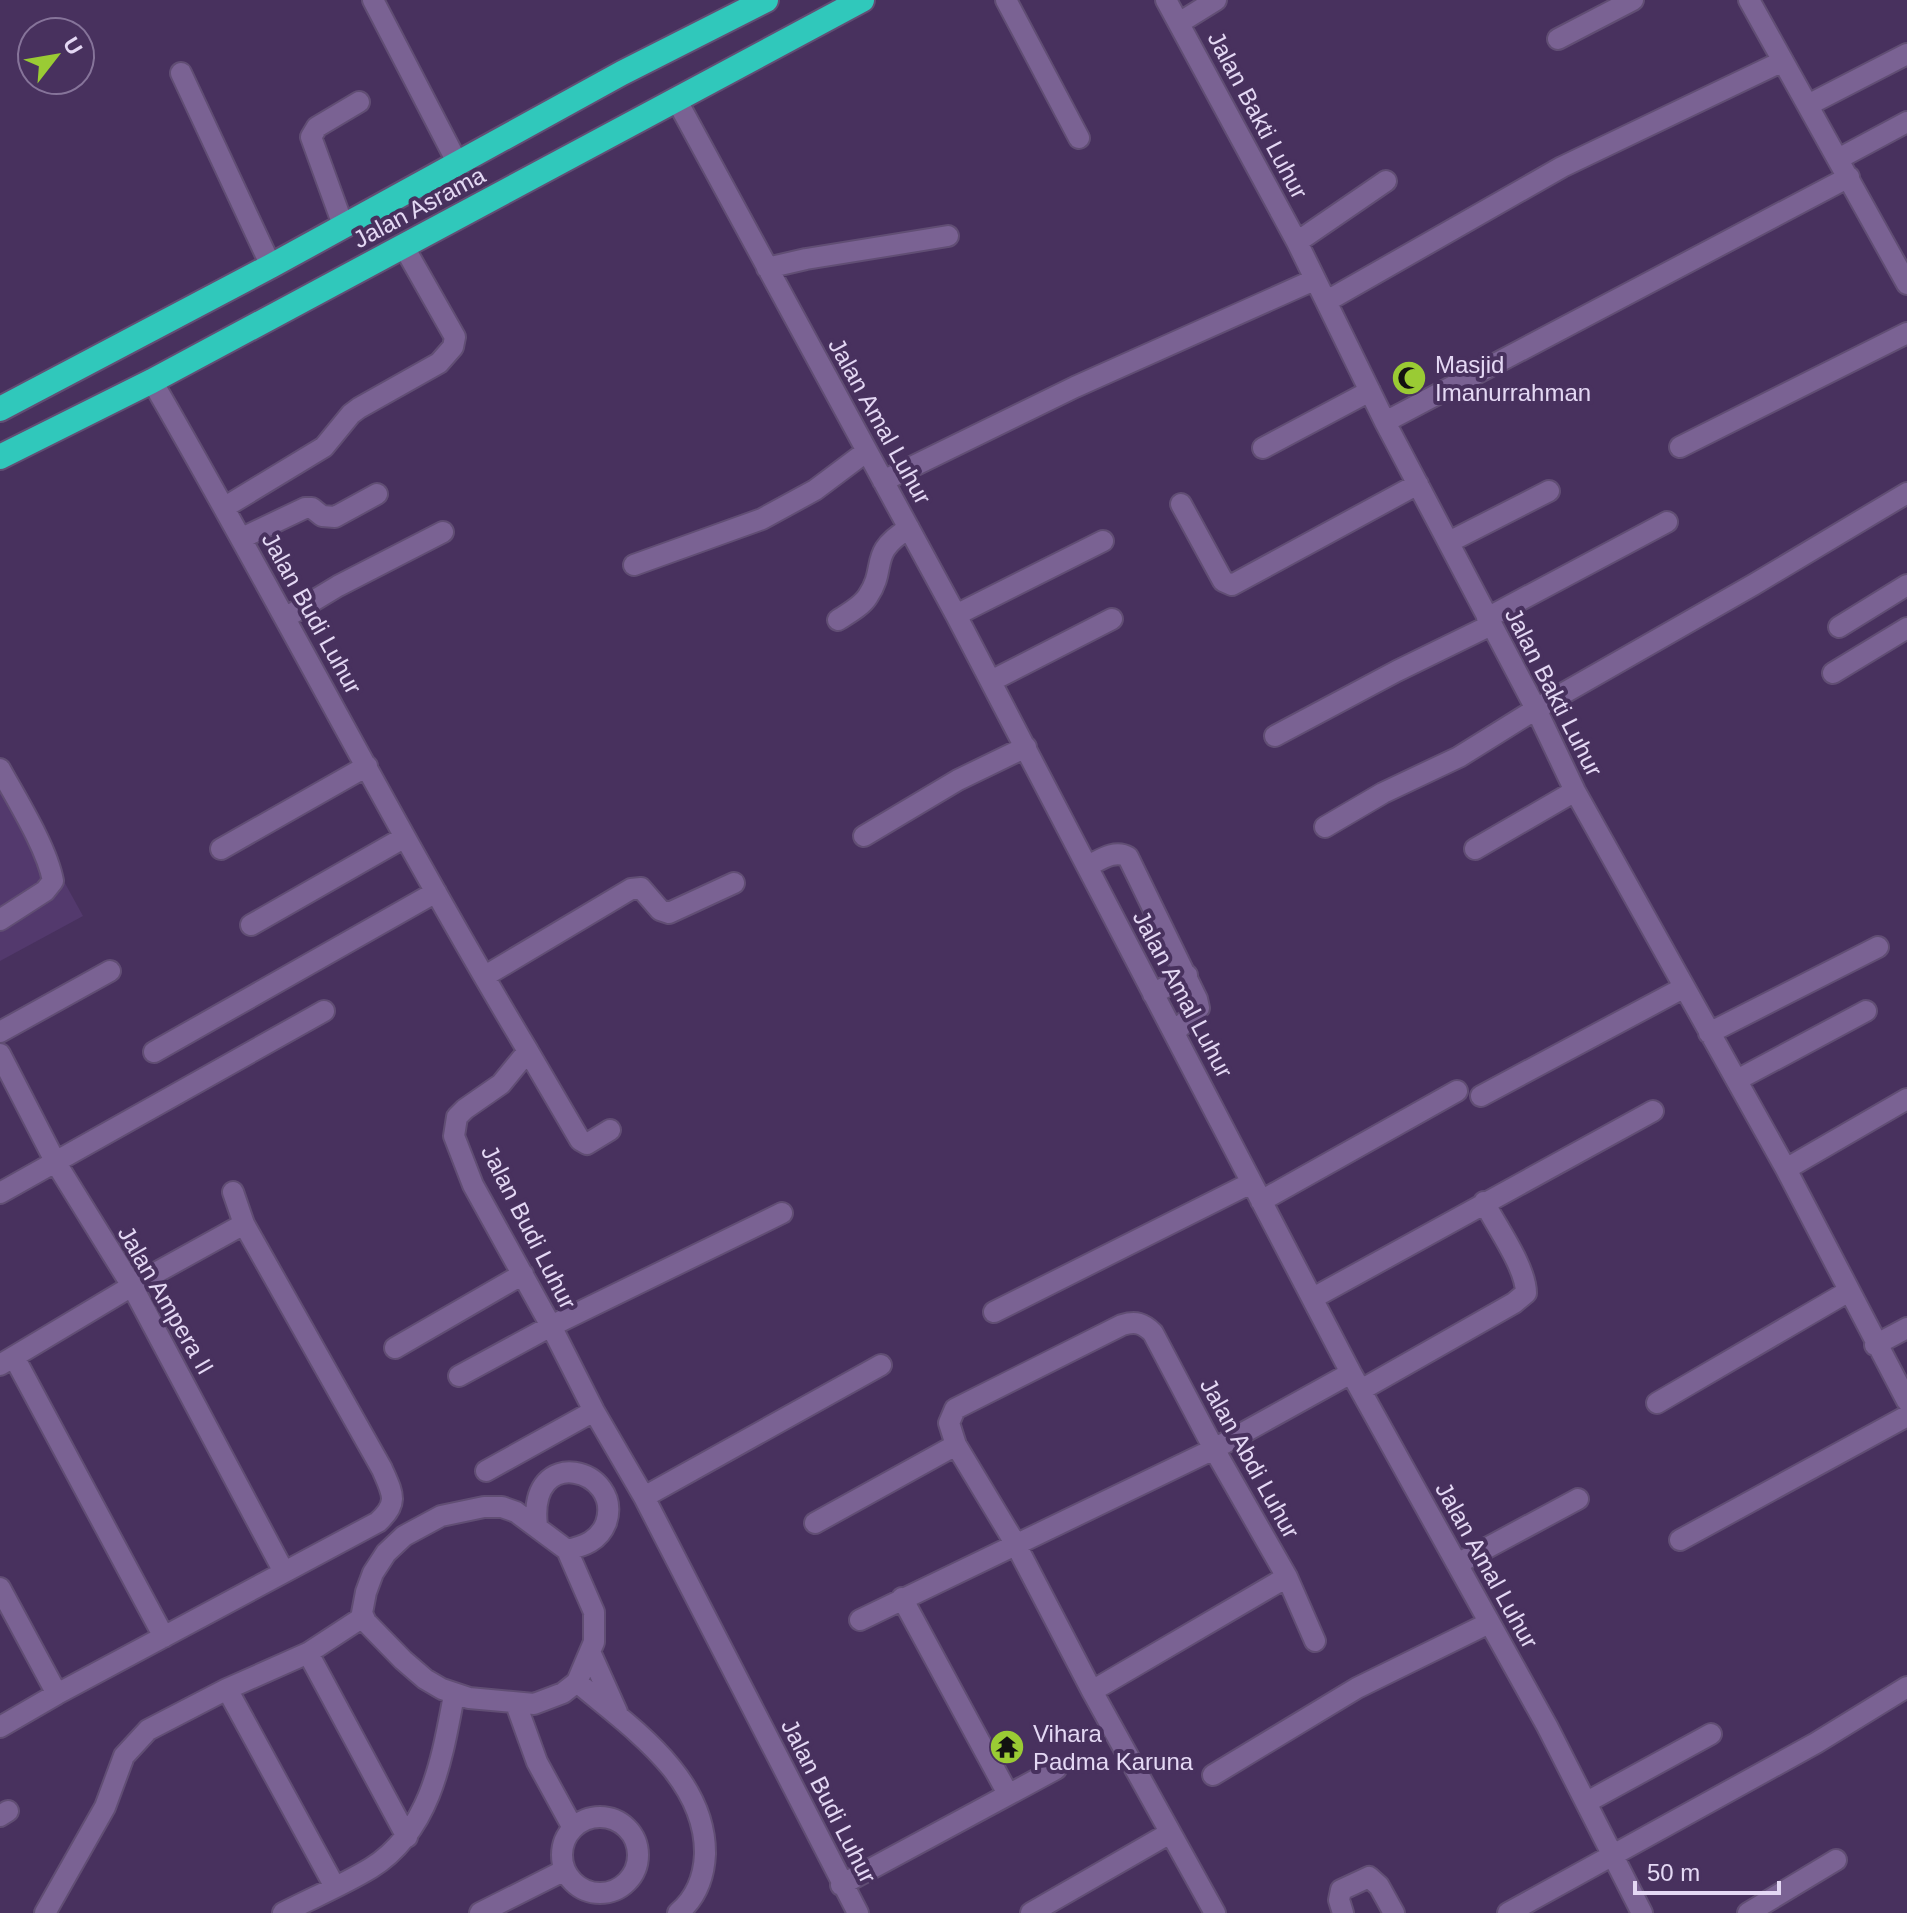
<svg xmlns="http://www.w3.org/2000/svg" width="1907" height="1913" font-family="Helvetica,sans-serif">
  <style>
    .built { fill: #53396d }
    .lines { fill: none; stroke-linecap: round; stroke-linejoin: round }
    .minor-casing { stroke: #614e74; stroke-width: 24 }
    .highway-casing { stroke: #614e74; stroke-width: 28 }
    .minor { stroke: #7a6293; stroke-width: 20 }
    .highway { stroke: #30c8bb; stroke-width: 24 }
    .labels { text-anchor: middle; dominant-baseline: central; stroke-width: 8; stroke-linejoin: round; paint-order: stroke }
    .street-label { font-size: 24px; fill: #e4d8f4; stroke: #48315e }
    .poi-label { font-size: 24px; fill: #e4d8f4; stroke: #48315e; text-anchor: start }
  </style>
  <rect width="100%" height="100%" fill="#48315e"/>
  <path class="built" d="M0,765L83,916L0,961Z"/>
  <g class="lines">
    <g class="minor-casing">
      <path id="minor" d="M373,0L458,164
        M1006,0L1079,138
        M1166,0L1297,242L1385,422L1536,709L1575,791L1786,1169L1907,1401
        M1749,0L1907,284
        M1179,23L1216,0
        M1558,39L1633,0
        M181,73L271,266
        M676,99L956,615L1351,1373L1547,1726L1642,1913
        M1808,105L1907,54
        M1838,159L1907,122
        M343,225L311,137L317,127L359,102
        M1297,242L1386,181
        M767,268L806,259L948,236
        M1327,301L1562,167L1783,61
        M152,381C280,602 396,831 528,1051L501,1084L465,1109L457,1117L454,1136L473,1185L551,1326L594,1411L644,1497L858,1913
        M1385,422L1849,177
        M1680,447L1907,333
        M1263,448L1370,391
        M883,481L1075,387L1314,280
        M1181,504L1223,581L1232,585L1418,484
        M225,507L324,447L351,414L359,408L439,363L453,347L455,337L404,247
        M242,538L305,508H312L322,516L335,517L377,494
        M1449,542L1549,491
        M634,565L762,519L815,490L867,451
        M956,615L1103,541
        M285,618L338,586L443,532
        M1487,618L1667,522
        M838,620C849,613 862,606 868,596C888,566 867,554 909,528
        M1839,627L1907,585
        M1833,673L1907,628
        M991,681L1112,619
        M1275,736L1397,671L1491,625
        M0,769C17,800 47,848 53,881L45,891L0,920
        M1325,827L1383,793L1459,757L1536,709L1753,585L1907,493
        M864,836L958,780L1026,747
        M221,849L367,766
        M1475,849L1575,791
        M1088,866C1100,860 1115,849 1128,857L1197,999L1199,1008L1174,1033
        M251,925L405,837
        M485,976L631,889L641,888L660,910L669,913L734,883
        M1153,994L1187,975
        M0,1032L110,971
        M1709,1033L1878,947
        M528,1051L580,1140L587,1144L610,1130
        M154,1052L436,892
        M0,1054L56,1163L132,1286L284,1572
        M1737,1080L1866,1011
        M1481,1096L1683,988
        M1786,1169L1907,1099
        M0,1193L324,1011
        M1261,1201L1457,1091
        M1313,1298L1653,1111
        M994,1312L1251,1183
        M1875,1345L1907,1328
        M395,1348L523,1274
        M14,1357L164,1637
        M0,1365L132,1286L244,1224
        M459,1376L551,1326L782,1213
        M1361,1390L1514,1303L1526,1293C1526,1267 1496,1226 1484,1202
        M1657,1403L1849,1291
        M486,1471L594,1411
        M644,1497L881,1365
        M484,1507H502L516,1512L567,1550L594,1612V1642L577,1682L563,1693L534,1704L469,1698L442,1689L425,1679L403,1660L366,1622L362,1613L366,1592L373,1573L386,1553L404,1536L441,1516Z
        M815,1523L956,1445
        M537,1526C527,1442 624,1469 606,1523C599,1541 584,1546 567,1550
        M1680,1540L1907,1416
        M1457,1564L1578,1499
        M0,1588L57,1694
        M902,1598L1008,1794
        M860,1620L1214,1449L1351,1373
        M308,1653L407,1837
        M591,1654L617,1712
        M577,1682C630,1727 706,1777 705,1854C704,1877 696,1898 678,1913
        M227,1689L335,1887
        M1092,1691L1287,1577
        M516,1704L537,1762L573,1828
        M0,1727L57,1694L378,1522C399,1503 393,1494 382,1469L244,1224L233,1192
        M1213,1775L1357,1688L1489,1623
        M1587,1802L1711,1734
        M0,1816L8,1811
        M562 1855a38 38 0 1 1 76 0a38 38 0 1 1-76 0Z
        M841,1885L1056,1769
        M45,1913L105,1807L124,1756L148,1730L227,1689L308,1653L363,1617
        M283,1913C312,1898 343,1885 371,1868C431,1830 442,1759 454,1695
        M480,1913L565,1870
        M1031,1913L1170,1833
        M1215,1913L1092,1691L1015,1543L956,1445L949,1423L955,1409L1122,1325C1136,1321 1143,1323 1153,1333L1214,1449L1287,1577L1315,1641
        M1343,1913L1339,1900L1341,1890L1369,1877L1379,1886L1394,1913
        M1508,1913L1816,1743L1907,1687
        M1748,1913L1836,1860"/>
    </g>
    <g class="highway-casing">
      <path id="highway" d="M0,409L271,266L622,73L766,0
        M0,457L152,381L862,0"/>
    </g>
    <use href="#minor" class="minor"/>
    <use href="#highway" class="highway"/>
  </g>
  <defs>
    <g id="mosque-disc" transform="scale(1.8)"><circle r="9.5" fill="#9acb34" stroke="#48315e"/><path d="M3.5-4.9A6 6 0 1 0 3.5 4.9A5 5 0 1 1 3.5-4.9Z" fill="#111"/></g>
    <g id="temple-disc" transform="scale(1.8)"><circle r="9.5" fill="#9acb34" stroke="#48315e"/><path d="M0-6L5-2H3V0L6.5 2.5H4V6H1.5V3h-3V6H-4V2.5H-6.5L-3 0V-2H-5Z" fill="#111"/></g>
  </defs>
  <g fill-rule="evenodd">
    <use href="#mosque-disc" x="1409" y="378"/>
    <use href="#temple-disc" x="1007" y="1747"/>
  </g>
  <g class="labels">
    <g class="street-label">
      <text transform="translate(1258 115) rotate(62)">Jalan Bakti Luhur</text>
      <text transform="translate(419 207) rotate(-28)">Jalan Asrama</text>
      <text transform="translate(880 421) rotate(61)">Jalan Amal Luhur</text>
      <text transform="translate(312 613) rotate(61)">Jalan Budi Luhur</text>
      <text transform="translate(1554 692) rotate(63)">Jalan Bakti Luhur</text>
      <text transform="translate(1183 994) rotate(62)">Jalan Amal Luhur</text>
      <text transform="translate(529 1227) rotate(63)">Jalan Budi Luhur</text>
      <text transform="translate(166 1300) rotate(60)">Jalan Ampera II</text>
      <text transform="translate(1250 1458) rotate(61)">Jalan Abdi Luhur</text>
      <text transform="translate(1487 1565) rotate(61)">Jalan Amal Luhur</text>
      <text transform="translate(829 1801) rotate(63)">Jalan Budi Luhur</text>
    </g>
    <g class="poi-label">
      <text x="1435" y="364">Masjid<tspan x="1435" dy="28">Imanurrahman</tspan></text>
      <text x="1033" y="1733">Vihara<tspan x="1033" dy="28">Padma Karuna</tspan></text>
    </g>
  </g>
  <g transform="translate(56 56) rotate(59)"><circle r="38" fill="#48315e" stroke="#86749a" stroke-width="2"/>
  <path d="M0-6L14 30L0 20L-14 30Z" fill="#9acb34"/>
  <text y="-12" font-size="22" font-weight="bold" text-anchor="middle" fill="#e4d8f4">U</text>
  </g>
  <path d="M1635 1881v12h144v-12" fill="none" stroke="#e4d8f4" stroke-width="4"/>
  <text x="1647" y="1881" font-size="24" fill="#e4d8f4" stroke="#48315e" stroke-width="6" paint-order="stroke">50 m</text>
</svg>
